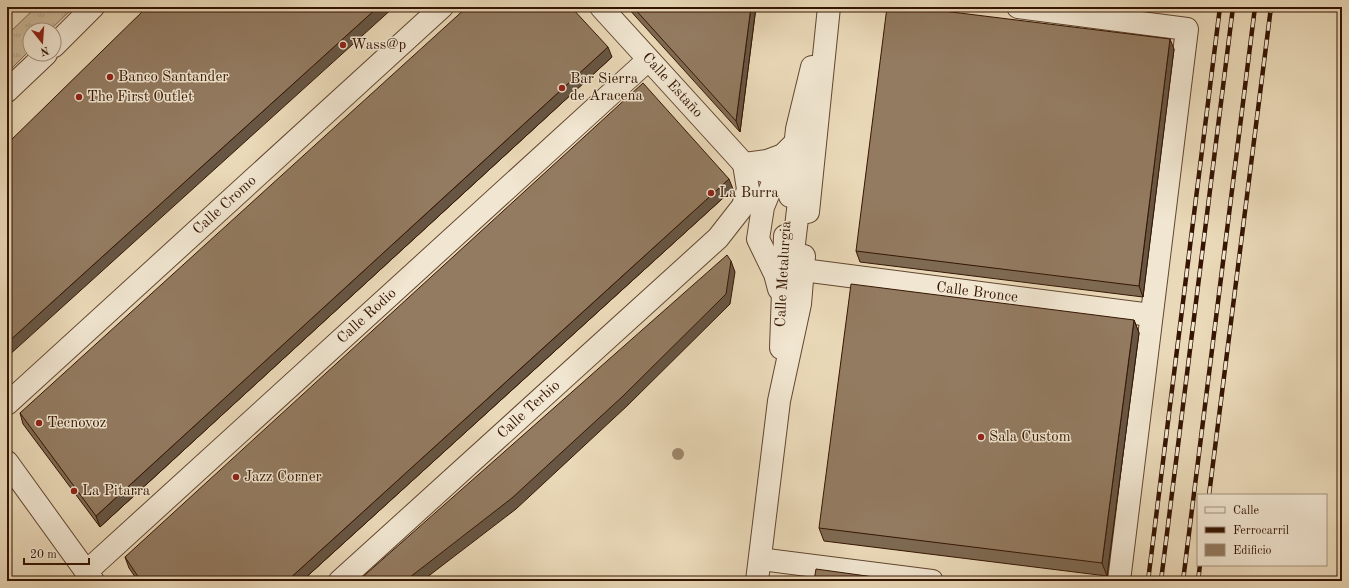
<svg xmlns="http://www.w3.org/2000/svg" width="1349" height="588" font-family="'Old Standard TT',serif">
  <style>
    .grass { fill: url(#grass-tufts); stroke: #80664e }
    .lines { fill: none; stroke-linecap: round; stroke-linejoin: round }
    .minor-casing { stroke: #624630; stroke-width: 24 }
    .minor { stroke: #f1e6d1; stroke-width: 22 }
    .rail-casing { stroke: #351502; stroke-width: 4.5 }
    .rail { stroke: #f1e6d1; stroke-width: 3; stroke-dasharray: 9; stroke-linecap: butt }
    .tree { fill: #9f886d }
    .wall { fill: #7e6a53; stroke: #351502 }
    .shaded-wall { fill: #675644; stroke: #351502 }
    .building { fill: #937b61; stroke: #351502 }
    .poi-dot { fill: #8f2418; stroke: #f1e6d1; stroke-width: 1.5 }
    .labels { text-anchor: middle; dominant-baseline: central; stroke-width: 3; stroke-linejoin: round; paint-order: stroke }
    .poi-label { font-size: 15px; fill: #351502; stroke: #f1e6d1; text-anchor: start }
    .street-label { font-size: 15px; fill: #351502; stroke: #f1e6d1 }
  </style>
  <defs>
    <pattern id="grass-tufts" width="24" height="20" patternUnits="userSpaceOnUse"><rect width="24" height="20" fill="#cbb899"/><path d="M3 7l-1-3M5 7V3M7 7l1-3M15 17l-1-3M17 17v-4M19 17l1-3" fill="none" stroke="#af9d82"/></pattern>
  </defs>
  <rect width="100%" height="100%" fill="#ead9b8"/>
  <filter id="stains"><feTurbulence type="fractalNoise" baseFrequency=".005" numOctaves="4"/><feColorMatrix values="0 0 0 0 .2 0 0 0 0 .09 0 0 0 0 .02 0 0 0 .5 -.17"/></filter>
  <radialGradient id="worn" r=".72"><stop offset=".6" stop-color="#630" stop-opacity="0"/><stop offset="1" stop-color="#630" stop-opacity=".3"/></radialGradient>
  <path class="grass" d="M36,7H74L50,30H30V50L11,69H7V35Z"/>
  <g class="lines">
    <g class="minor-casing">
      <g id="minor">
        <path id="s1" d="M601,7L744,164L781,177L800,193L793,252L803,270L1151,315"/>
        <path d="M1018,7L1187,29L1119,581"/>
        <path d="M54,46L93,7"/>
        <path d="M7,91L46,54"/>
        <path d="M745,164L767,161L783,155L795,143"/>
        <path d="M790,196L797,129L812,67"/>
        <path d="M808,212L829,7"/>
        <path d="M779,289L775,274L758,239L763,207L772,185L781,177L792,170"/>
        <path d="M781,348L785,236"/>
        <path id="s2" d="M7,404L442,7"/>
        <path d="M7,462L93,581"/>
        <path d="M760,559L932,581"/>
        <path id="s3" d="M86,572L648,60"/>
        <path id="s4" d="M340,581L718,238L743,206L748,189L744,164"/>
        <path d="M757,581L779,401L800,304L804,256"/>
      </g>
    </g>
    <use href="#minor" class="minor"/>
    <g class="rail-casing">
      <path id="rail" d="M1209,495L1271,7
        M1148,581L1220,7
        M1161,581L1233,7
        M1183,581L1255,7
        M1198,581L1200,565"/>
    </g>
    <use href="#rail" class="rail"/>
  </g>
  <circle class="tree" cx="678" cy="454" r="6"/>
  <path class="wall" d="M627,7H756L740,132Z
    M1167,7H1182V9Z
    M1174,49L1143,297L860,262L856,251Z
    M612,57L100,527L23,424L20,413Z
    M733,189L302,581H138L129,568L125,557Z
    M1134,320L1139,333L1107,576L824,541L819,528Z"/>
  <path class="shaded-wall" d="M378,7H394L7,357V343Z
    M751,7H756L740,132L736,121Z
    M1170,39L1174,49L1143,297L1139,286Z
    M608,47L612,57L100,527L96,516Z
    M729,179L733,189L302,581H287Z
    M731,261L735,272L730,304L627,406L516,509L422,581H405Z
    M1134,320L1139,333L1107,576L1102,563Z"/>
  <path class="building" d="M147,7H378L7,343V144Z
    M467,7H571L608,47L96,516L20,413Z
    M633,7H751L736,121Z
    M887,7H911L1170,39L1139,286L856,251Z
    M643,83L729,179L287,581H141L125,557Z
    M727,255L731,261L726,294L623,396L512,498L405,581H358Z
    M851,284L1134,320L1102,563L819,528Z
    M816,569L903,581H814Z
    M533,577L555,579V581H532Z"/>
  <g class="poi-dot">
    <circle cx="343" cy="45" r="4"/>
    <circle cx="110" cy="77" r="4"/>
    <circle cx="562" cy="88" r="4"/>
    <circle cx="79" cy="97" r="4"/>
    <circle cx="711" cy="193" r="4"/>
    <circle cx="39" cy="423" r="4"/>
    <circle cx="981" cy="437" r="4"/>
    <circle cx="236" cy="477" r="4"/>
    <circle cx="74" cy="491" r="4"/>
  </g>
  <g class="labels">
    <g class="poi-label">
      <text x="351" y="45">Wass@p</text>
      <text x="118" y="77">Banco Santander</text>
      <text x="570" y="79">Bar Sierra<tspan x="570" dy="17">de Aracena</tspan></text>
      <text x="87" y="97">The First Outlet</text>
      <text x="719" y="193">La Burra</text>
      <text x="47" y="423">Tecnovoz</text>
      <text x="989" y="437">Sala Custom</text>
      <text x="244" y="477">Jazz Corner</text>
      <text x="82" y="491">La Pitarra</text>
    </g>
    <g class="street-label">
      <text stroke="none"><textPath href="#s1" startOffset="106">Calle Estaño</textPath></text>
      <text stroke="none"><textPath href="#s2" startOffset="295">Calle Cromo</textPath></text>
      <text transform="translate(784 274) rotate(-87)">Calle Metalurgia</text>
      <text stroke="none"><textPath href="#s1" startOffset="532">Calle Bronce</textPath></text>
      <text stroke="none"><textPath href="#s3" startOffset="380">Calle Rodio</textPath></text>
      <text stroke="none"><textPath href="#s4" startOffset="255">Calle Terbio</textPath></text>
    </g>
  </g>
  <rect width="1349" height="588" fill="none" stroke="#ead9b8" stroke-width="24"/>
  <rect x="8" y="8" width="1333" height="572" fill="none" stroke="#351502" stroke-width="2"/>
  <rect x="12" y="12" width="1325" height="564" fill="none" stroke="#351502"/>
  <rect x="1197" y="494" width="130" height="72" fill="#f1e6d1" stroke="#a6927e"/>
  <rect x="1205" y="507" width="20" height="6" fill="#f1e6d1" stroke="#a6927e"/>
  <text x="1233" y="514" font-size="12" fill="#351502">Calle</text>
  <rect x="1205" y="527" width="20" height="6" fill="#351502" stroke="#a6927e"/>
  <text x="1233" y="534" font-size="12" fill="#351502">Ferrocarril</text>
  <rect x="1205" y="544" width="20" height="12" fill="#937b61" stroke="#a6927e"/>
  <text x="1233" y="554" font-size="12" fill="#351502">Edificio</text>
  <g transform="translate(42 42) rotate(163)"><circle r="19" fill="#f1e6d1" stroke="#a6927e"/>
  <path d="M0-3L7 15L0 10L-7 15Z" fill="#8f2418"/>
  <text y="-6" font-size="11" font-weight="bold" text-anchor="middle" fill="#351502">N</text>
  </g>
  <path d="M24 558v6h65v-6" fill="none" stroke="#351502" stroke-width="2"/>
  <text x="30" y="558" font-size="12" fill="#351502" stroke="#f1e6d1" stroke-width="3" paint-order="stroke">20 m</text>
  <rect width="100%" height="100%" filter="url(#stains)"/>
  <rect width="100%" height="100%" fill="url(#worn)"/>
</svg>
